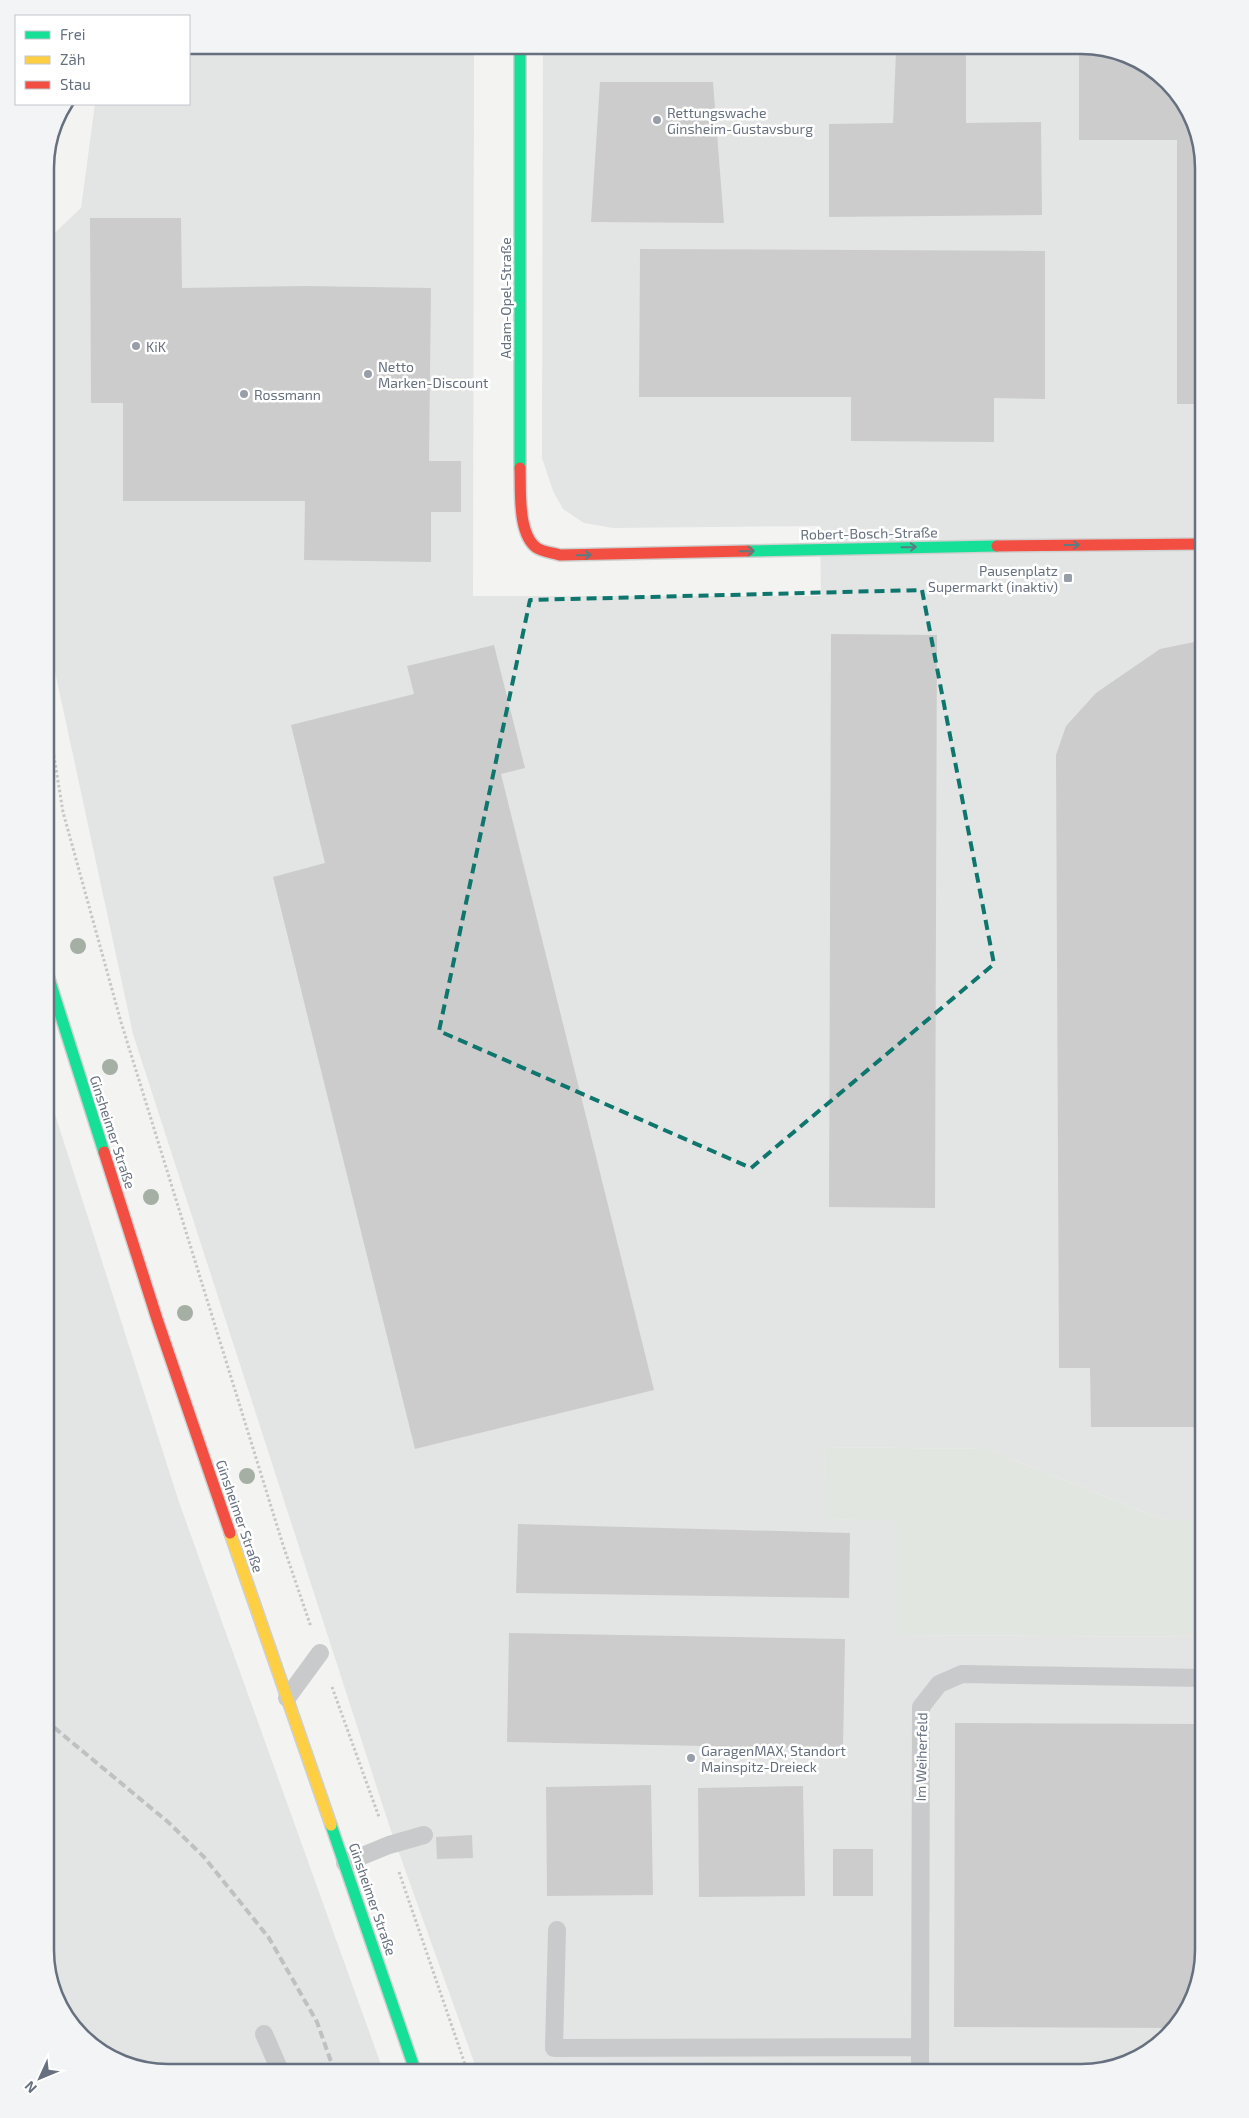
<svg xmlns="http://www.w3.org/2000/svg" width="1249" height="2118" font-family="'Exo 2',sans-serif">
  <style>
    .built { fill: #e3e5e4 }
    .green { fill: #e2e6e1 }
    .building { fill: #cccccd }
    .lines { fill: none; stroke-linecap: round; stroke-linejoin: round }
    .fast-casing { stroke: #cfd0d0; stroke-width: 14 }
    .slow-casing { stroke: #cfd0d0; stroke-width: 14 }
    .jam-casing { stroke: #cfd0d0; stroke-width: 14 }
    .path { stroke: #c7c7c8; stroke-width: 3; stroke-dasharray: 2.5 2.5; stroke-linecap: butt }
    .lane { stroke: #c9cacb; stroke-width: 18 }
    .fast { stroke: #16e098; stroke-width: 11 }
    .slow { stroke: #ffcf43; stroke-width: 11 }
    .jam { stroke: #f24e42; stroke-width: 11 }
    .rail { stroke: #bfc0c2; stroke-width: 4; stroke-dasharray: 8 4; stroke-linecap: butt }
    .tree { fill: #a5afa4 }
    .oneway { stroke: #5e7b82 }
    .marked { fill: none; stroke: #0f766e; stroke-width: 4; stroke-dasharray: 10 6; stroke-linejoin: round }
    .poi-dot { fill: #979ea7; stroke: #fff; stroke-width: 2 }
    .labels { text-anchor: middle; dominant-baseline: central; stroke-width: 5; stroke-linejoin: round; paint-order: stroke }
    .poi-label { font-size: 14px; fill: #66707f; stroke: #fff; text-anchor: start }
    .street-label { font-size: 14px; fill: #66707f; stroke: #fff }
    .rim { fill: none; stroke: #66707f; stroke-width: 2.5 }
  </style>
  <rect width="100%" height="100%" fill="#f3f3f2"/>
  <path class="built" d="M189,45H474L473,596H821L820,526L613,528L584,523L563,509L553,491L542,458L543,45H1089L1150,66L1191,114L1204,168V1520H1164L987,1449L824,1447L826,1519L897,1520V1635L1204,1637V1950L1183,2018L1135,2060L1081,2073H478L389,1825L133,1034L45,625V242L81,208L95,104H189Z
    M45,1083L179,1502L384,2073H160L99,2052L58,2004L45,1950Z"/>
  <path class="green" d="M824,1447L987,1449L1164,1520H1204V1637L897,1635V1521L825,1519Z"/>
  <path class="building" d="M896,51L966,53V123L1041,122L1042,215L829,217V124L893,123Z
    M1079,54H1115L1150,66L1191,114L1204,168V404H1177V140H1079Z
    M600,82H713L724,223L591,222Z
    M90,218H181L182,288L306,286L431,288L429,461H461V512H431V562L304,560L305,501H123V403H91Z
    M640,249L1045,251V399L994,398V442L851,441V397H639Z
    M831,634L937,635L935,1208L829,1207Z
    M1204,640V1427H1091L1090,1368H1059L1056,755L1066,726L1096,693L1160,649Z
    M494,645L525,768L501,774L654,1390L415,1449L273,877L325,863L291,725L414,694L407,666Z
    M518,1524L850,1533L849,1598L516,1593Z
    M509,1633L845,1639L843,1749L507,1742Z
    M955,1723L1204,1724V1950L1183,2018L1172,2028L954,2027Z
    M651,1785L653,1895L547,1896L546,1787Z
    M803,1786L805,1896L699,1897L698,1788Z
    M472,1835L473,1858L437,1859L436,1837Z
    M833,1849H873V1896H833Z"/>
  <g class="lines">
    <g class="fast-casing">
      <path id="fast" d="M520,45V468
        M748,551L997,546
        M45,966L104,1152
        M331,1825L416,2073"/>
    </g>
    <g class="slow-casing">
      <path id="slow" d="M230,1533L331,1825"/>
    </g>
    <g class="jam-casing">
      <path id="jam" d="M520,468C521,489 517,534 537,548C543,552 554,553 560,555L748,551
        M997,546L1204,544
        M104,1152L157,1319L230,1533"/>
    </g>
    <path class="path" d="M45,701L63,812L121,1022L283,1545L311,1627
      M332,1687L379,1817
      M399,1872L468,2073"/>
    <path class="lane" d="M287,1698L320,1653
      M345,1863L389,1845L424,1835
      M557,1930L554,2048L920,2047
      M264,2034L281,2073
      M920,2073L921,1707L939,1684L962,1674L1204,1678"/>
    <use href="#fast" class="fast"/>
    <use href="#slow" class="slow"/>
    <use href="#jam" class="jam"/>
    <path class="rail" d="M45,1720L168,1822L204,1857L269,1938L317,2022L335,2073"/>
  </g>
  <g class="tree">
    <circle cx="78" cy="946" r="8"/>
    <circle cx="110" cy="1067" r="8"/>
    <circle cx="151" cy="1197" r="8"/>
    <circle cx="185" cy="1313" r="8"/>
    <circle cx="247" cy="1476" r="8"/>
  </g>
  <defs><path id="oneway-shaft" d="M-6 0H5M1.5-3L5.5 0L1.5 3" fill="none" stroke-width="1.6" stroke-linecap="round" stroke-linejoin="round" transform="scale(1.25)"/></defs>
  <g class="oneway">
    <use href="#oneway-shaft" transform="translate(1072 545)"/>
    <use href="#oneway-shaft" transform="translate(909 547) rotate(-1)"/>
    <use href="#oneway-shaft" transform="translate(747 551) rotate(-1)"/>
    <use href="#oneway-shaft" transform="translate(584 555) rotate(-1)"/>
  </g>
  <path class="marked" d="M922,590L994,964L751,1168L439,1031L530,600Z"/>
  <g class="poi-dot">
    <circle cx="657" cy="120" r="5"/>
    <circle cx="136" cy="346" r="5"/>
    <circle cx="368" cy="374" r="5"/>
    <circle cx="244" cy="394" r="5"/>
    <rect x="1063" y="573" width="10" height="10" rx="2.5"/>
    <circle cx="691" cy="1758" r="5"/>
  </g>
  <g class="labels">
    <g class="poi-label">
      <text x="667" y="112">Rettungswache<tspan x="667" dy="16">Ginsheim-Gustavsburg</tspan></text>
      <text x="146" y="346">KiK</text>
      <text x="378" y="366">Netto<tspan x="378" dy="16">Marken-Discount</tspan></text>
      <text x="254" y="394">Rossmann</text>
      <text x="1058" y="570" text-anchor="end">Pausenplatz<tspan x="1058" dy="16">Supermarkt (inaktiv)</tspan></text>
      <text x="701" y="1750">GaragenMAX, Standort<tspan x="701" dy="16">Mainspitz-Dreieck</tspan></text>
    </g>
    <g class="street-label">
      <text transform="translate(505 298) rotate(-90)">Adam-Opel-Straße</text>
      <text transform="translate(869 533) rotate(-1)">Robert-Bosch-Straße</text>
      <text transform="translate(113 1132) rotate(72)">Ginsheimer Straße</text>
      <text transform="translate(240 1516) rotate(71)">Ginsheimer Straße</text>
      <text transform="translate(921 1757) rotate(-89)">Im Weiherfeld</text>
      <text transform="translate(373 1899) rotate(71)">Ginsheimer Straße</text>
    </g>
  </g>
  <path d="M0 0H1249V2118H0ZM168 54H1081A114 114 0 0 1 1195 168V1950A114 114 0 0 1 1081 2064H168A114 114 0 0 1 54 1950V168A114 114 0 0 1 168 54Z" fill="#f3f4f5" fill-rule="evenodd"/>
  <path class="rim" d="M168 54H1081A114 114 0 0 1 1195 168V1950A114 114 0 0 1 1081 2064H168A114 114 0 0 1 54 1950V168A114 114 0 0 1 168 54Z"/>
  <rect x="15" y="15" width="175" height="90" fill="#ffffff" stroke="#c2c6cc"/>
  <rect x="25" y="31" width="25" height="8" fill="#16e098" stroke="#c2c6cc"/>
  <text x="60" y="40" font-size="15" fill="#66707f">Frei</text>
  <rect x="25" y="56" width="25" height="8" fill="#ffcf43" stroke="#c2c6cc"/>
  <text x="60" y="65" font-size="15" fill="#66707f">Zäh</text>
  <rect x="25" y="81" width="25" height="8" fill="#f24e42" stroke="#c2c6cc"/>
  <text x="60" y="90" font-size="15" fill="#66707f">Stau</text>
  <g transform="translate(40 2078) rotate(226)" stroke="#ffffff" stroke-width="4" paint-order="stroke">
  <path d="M0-4L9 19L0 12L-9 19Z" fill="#66707f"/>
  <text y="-8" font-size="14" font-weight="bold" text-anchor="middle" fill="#66707f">N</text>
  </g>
</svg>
